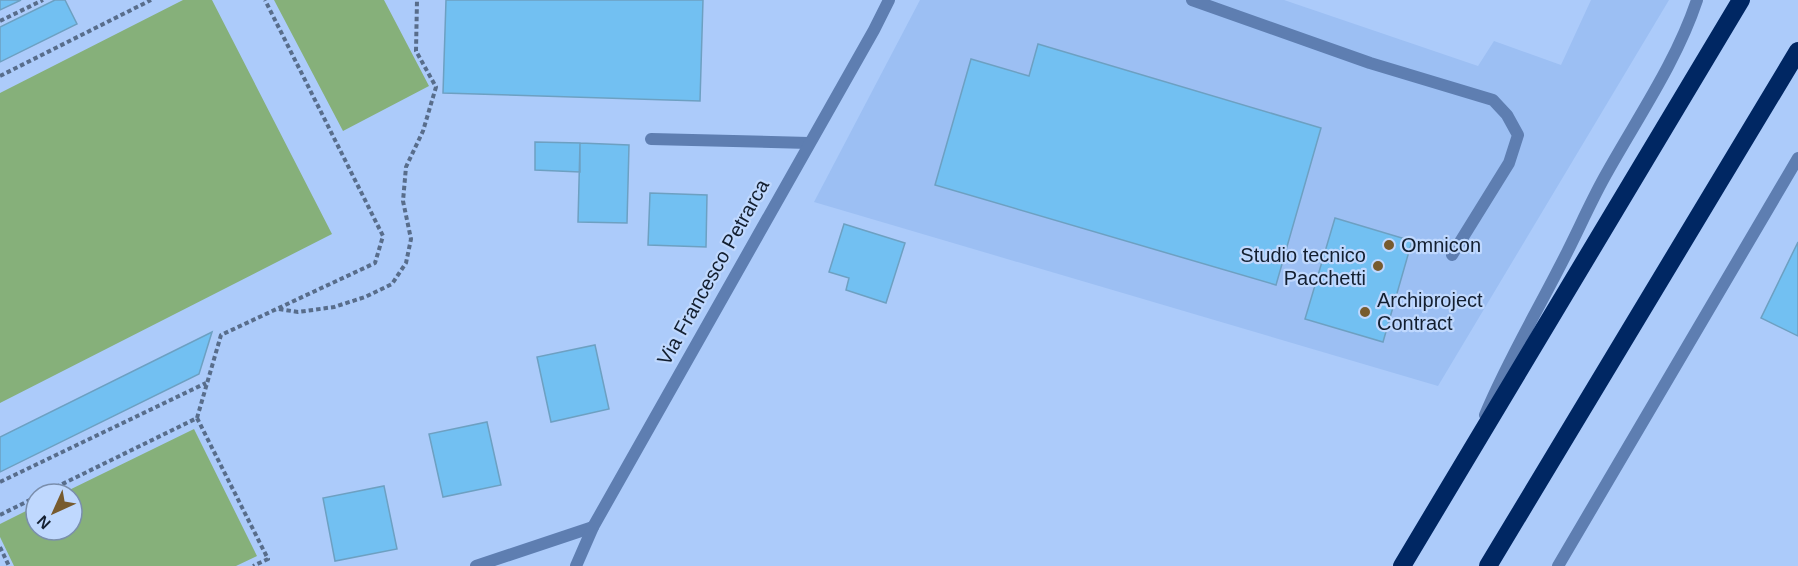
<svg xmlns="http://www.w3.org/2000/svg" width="1798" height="566" font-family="Arial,sans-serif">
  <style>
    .built { fill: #9cbff3 }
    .green { fill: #86b07a }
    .building { fill: #72c0f2; stroke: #6da0c2; stroke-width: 1.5 }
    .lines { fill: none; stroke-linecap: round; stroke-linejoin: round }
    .path { stroke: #586d8b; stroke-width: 4; stroke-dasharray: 4.5 3; stroke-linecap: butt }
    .lane { stroke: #5e7eb1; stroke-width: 12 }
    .street { stroke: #5e7eb1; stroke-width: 12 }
    .highway { stroke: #002763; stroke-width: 18 }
    .poi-dot { fill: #775b2e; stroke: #bfd8fe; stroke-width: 2 }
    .labels { text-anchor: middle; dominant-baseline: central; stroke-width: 4.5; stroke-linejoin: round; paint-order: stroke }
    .poi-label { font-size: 20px; fill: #131f30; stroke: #bfd8fe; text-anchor: start }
    .street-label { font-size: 20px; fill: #131f30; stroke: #bfd8fe }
  </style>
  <rect width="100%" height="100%" fill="#accbfa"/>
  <path class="built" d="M920,0H1284L1478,66L1494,41L1561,65L1591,0H1669L1438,386L814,202Z"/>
  <path class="green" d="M183,0H212L332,234L0,403V93Z
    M274,0H384L429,86L343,131Z
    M194,429L257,556L236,566H14L0,537V524L36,506V530H72V494H61Z"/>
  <path class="building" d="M0,0H21L0,10Z
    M55,0H65L77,24L0,62V27Z
    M446,0H703L700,101L443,93Z
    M1038,44L1321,128L1276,285L935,185L971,59L1029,76Z
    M535,142L580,143V172L535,170Z
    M580,143L629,145L627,223L578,222Z
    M650,193L707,195L706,247L648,245Z
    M1335,218L1412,241L1383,342L1305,319Z
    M844,224L905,243L886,303L846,290L849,278L829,272Z
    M1798,242V336L1761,318Z
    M212,332L199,374L0,472V437Z
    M595,345L609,409L551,422L537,357Z
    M487,422L501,485L443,497L429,434Z
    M384,486L397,549L335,561L323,498Z"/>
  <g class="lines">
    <path class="path" d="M0,21L43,0
      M0,76L151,0
      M279,309L298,312L334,307L365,297L392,284L406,263L411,239L403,201L406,167L423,131L436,87L416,51L417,0
      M197,418L268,559L253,566
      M0,482L206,383
      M42,494L197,418L221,335L375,263L383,236L265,0
      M0,515L36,497
      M0,547L9,566"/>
    <path class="lane" d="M1192,0L1370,63L1493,100L1507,115L1518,135L1509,163L1452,255
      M651,139L809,143
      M1485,415C1506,364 1534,317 1559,268C1575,238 1588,207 1604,178C1636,120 1676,63 1697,0
      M476,566L593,527
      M1558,566L1798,158"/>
    <path class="street" d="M576,566L593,527L874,30L889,0"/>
    <path class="highway" d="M1402,566L1741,0
      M1488,566L1798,51"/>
  </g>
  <g class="poi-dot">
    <circle cx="1389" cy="245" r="6"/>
    <circle cx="1378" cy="266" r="6"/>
    <circle cx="1365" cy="312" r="6"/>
  </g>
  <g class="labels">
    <g class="poi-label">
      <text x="1401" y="245">Omnicon</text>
      <text x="1366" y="255" text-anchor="end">Studio tecnico<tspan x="1366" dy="23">Pacchetti</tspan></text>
      <text x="1377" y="300">Archiproject<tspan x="1377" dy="23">Contract</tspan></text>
    </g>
    <g class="street-label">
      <text transform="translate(713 272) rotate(-61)">Via Francesco Petrarca</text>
    </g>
  </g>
  <g transform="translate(54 512) rotate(225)"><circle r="28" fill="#bfd8fe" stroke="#7a8eac" stroke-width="1.5"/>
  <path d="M0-4.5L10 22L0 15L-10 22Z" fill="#775b2e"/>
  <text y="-9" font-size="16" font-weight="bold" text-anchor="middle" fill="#131f30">N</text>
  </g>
</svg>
